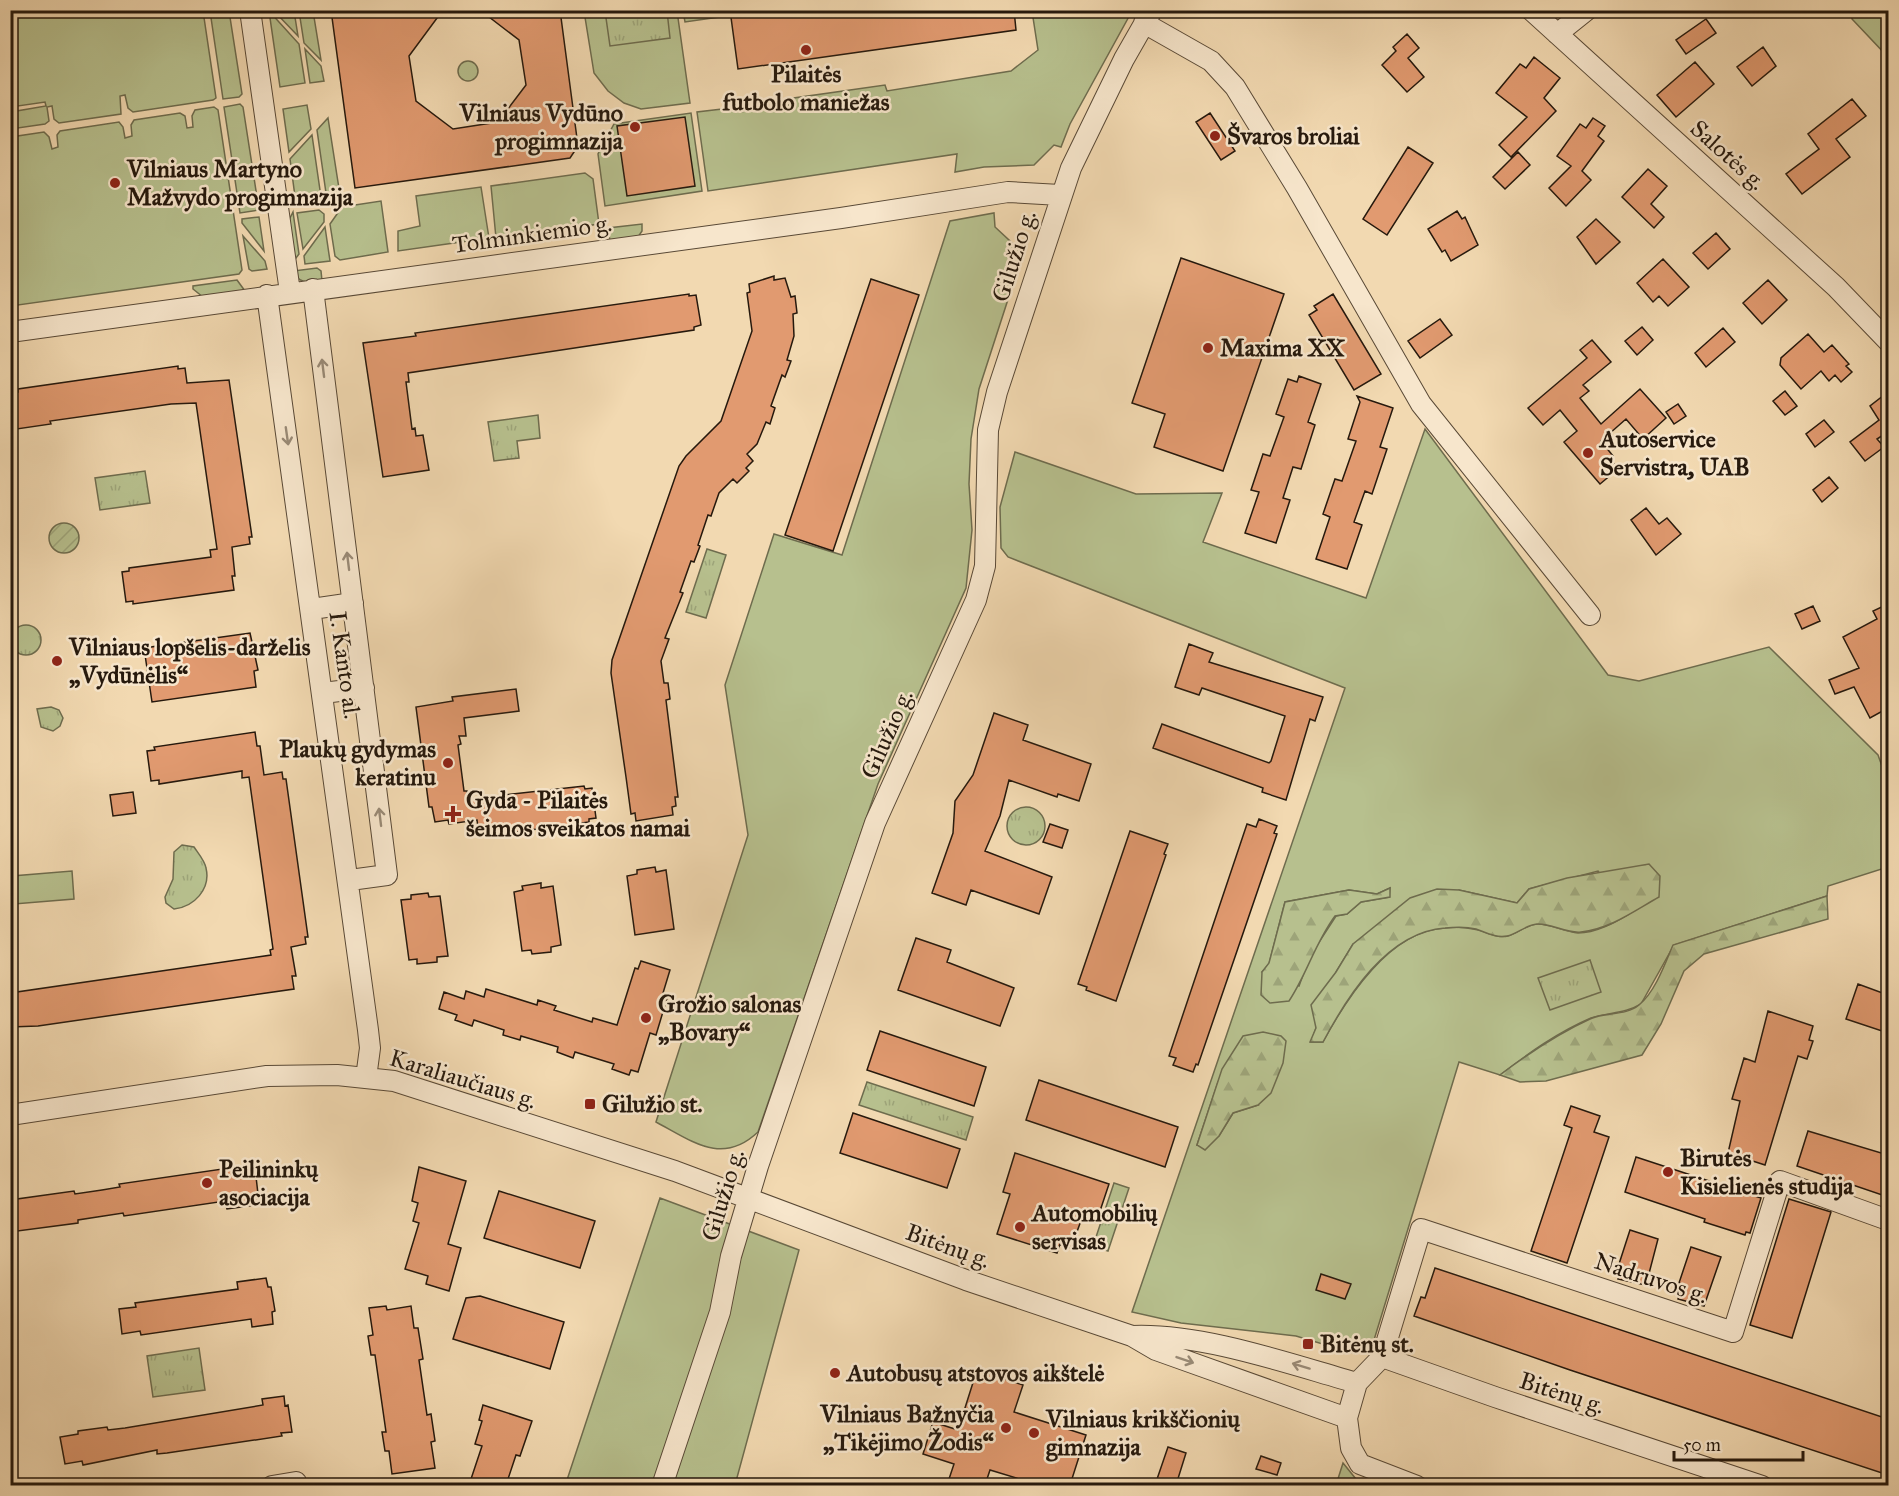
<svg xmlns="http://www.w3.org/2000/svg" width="1899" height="1496" font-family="'IM FELL Great Primer',serif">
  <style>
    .grass { fill: #b7c08e; stroke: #6e6c4e; stroke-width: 1.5; fill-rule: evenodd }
    .forest { fill: url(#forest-firs); stroke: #6e6c4e; stroke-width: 1.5 }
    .park { fill: url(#park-tufts); stroke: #6e6c4e; stroke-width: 1.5 }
    .garden { fill: url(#garden-furrows); stroke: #6e6c4e; stroke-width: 1.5 }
    .building { fill: #e19a70; stroke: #26190d; stroke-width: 1.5 }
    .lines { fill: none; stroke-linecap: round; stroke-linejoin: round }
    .minor-casing { stroke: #594936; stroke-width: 22 }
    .minor { stroke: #f7e6cc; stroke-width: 20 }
    .oneway { stroke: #998a76 }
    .poi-dot { fill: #8f2418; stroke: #f7e6cc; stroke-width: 2 }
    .labels { text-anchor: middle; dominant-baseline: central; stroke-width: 5; stroke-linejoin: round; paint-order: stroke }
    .poi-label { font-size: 24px; font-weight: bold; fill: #26190d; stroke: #f7e6cc; text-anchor: start }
    .street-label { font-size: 24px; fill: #26190d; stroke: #f7e6cc }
  </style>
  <defs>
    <pattern id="forest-firs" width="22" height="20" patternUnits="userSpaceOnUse" patternTransform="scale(1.5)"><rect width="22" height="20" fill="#b7c08e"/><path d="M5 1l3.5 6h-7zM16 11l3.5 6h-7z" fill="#9da479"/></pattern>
    <pattern id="park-tufts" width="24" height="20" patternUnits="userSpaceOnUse" patternTransform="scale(1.5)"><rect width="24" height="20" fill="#b7c08e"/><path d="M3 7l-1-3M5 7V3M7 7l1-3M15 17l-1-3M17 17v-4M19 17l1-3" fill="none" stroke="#9da479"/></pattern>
    <pattern id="garden-furrows" width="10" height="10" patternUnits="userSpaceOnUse" patternTransform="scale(1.5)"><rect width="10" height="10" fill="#b7c08e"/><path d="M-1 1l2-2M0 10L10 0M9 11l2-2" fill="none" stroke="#9da479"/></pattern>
  </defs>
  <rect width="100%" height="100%" fill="#f2d9b1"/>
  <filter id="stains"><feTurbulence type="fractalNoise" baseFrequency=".00333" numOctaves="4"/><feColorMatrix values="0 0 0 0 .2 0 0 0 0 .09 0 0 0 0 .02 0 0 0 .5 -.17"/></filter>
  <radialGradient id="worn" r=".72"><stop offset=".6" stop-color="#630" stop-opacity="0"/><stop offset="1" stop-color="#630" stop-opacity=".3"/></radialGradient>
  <path class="grass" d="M10,11H203L216,98L213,100L133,112L128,108L125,95L120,96L121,114L59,123L54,119L52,106L47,107L49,121L45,124L11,129V112L46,106L45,102L11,107Z
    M210,11H229L242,94L239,97L223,99Z
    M269,11L299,44L305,83L280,87Z
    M274,11H294L298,36Z
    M299,11H313L321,60L304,43Z
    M584,11H677L690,103L641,109L624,103L608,91L594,73Z
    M683,11H725L726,16L685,22Z
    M1032,11H1132L1070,124L1061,147L1054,145L1034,165L984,167L955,172L957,154L708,191L697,112L739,107L740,112L795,104L794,98L885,85L887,91L1011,71L1038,50Z
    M1852,11H1888V57L1852,19Z
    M305,49L321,66L324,81L310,83Z
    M458 71a10 10 0 1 1 20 0a10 10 0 1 1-20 0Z
    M240,104L243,107L259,210L240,213L224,107Z
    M307,105L311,129L289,152L283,109Z
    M214,107L218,110L242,270L239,274L11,306V137L44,132L49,137L52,149L58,147L57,135L60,131L119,122L123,127L125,138L132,136L131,125L134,120L180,113L185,116L187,128L193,127L192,116L195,110Z
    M691,113L702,191L605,206L598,154L614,124Z
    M328,118L340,195L339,198L327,200L317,130Z
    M312,135L321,197L318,201L296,204L290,159Z
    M585,173L593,179L599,224L496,238L491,186Z
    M481,187L489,238L398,251V231L420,226L416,196Z
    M381,201L388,252L340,260L335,256L330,224L342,207Z
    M319,210L324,214V222L303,249L297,213Z
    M293,212L299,254L293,262L287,224Z
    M994,213L995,227L1023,253L979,389L971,439L969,484L972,530L966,588L878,784L758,1132C722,1166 692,1141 656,1122L748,835L725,685L774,534L842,555L950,221Z
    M259,217L264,251L242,223V219Z
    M642,224V231L638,237L610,241L608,228Z
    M325,227L330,261L305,264L304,256Z
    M243,236L265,261L267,269L252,271L249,269Z
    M317,268L321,271L322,281C310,282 299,285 293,271Z
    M237,280L245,291L203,297L193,289V286Z
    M1425,429L1608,675L1639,681L1769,647L1878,755L1888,783V867L1828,886L1827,896L1674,945L1641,1004C1625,1014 1608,1012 1591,1018C1558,1032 1529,1053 1500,1075L1459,1062L1374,1340L1356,1354L1296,1336L1181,1323L1132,1312L1345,688L1008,557L1001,548L1000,507L1015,452L1136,494L1222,493L1203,542L1366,598ZM1598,871L1629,914C1614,923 1596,933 1578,933C1565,932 1551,924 1538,924C1527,924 1518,933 1508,936C1495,939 1485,930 1473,929C1464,927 1454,927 1445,928C1390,930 1346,999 1323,1042H1311L1336,972L1353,944L1459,890L1517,903L1529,889ZM1390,888L1389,897L1361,902L1347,914L1336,916L1310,956L1299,986L1262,972L1269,964L1285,902L1349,890L1377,894ZM1218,1082L1258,1105L1233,1113L1219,1136L1197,1145Z
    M72,871L74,899L14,904L12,876Z
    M660,1198L799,1250L735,1485L565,1486Z
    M1343,1463L1356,1479L1380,1485H1336Z"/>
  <path class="forest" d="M1649,864L1660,876L1659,897C1634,911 1610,929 1581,932C1567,934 1551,923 1537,924C1526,925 1517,934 1507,936C1496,938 1487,933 1476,929C1468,927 1454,927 1445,928C1387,932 1347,997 1323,1042H1310L1316,1028L1311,1005L1336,972L1353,944L1410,898L1437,889L1459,890L1517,903L1529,889L1567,878Z
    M1390,888V897L1361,902L1347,914L1335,916C1315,943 1307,974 1289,1001L1270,1003L1261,995L1262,972L1269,963L1285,902L1349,890L1377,894Z
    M1827,896L1828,919L1704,954L1684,971L1661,1024L1642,1055L1546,1081L1520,1082L1500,1075C1529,1053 1557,1034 1590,1019C1605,1012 1626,1016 1639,1005C1655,992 1665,964 1673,945Z
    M1263,1032L1281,1036L1286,1041L1283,1063L1271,1093L1258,1105L1233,1113L1219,1136L1205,1150L1197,1145L1222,1069L1243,1036Z"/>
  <path class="park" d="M605,11H667L670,38L610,46Z
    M538,415L540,438L517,441L519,458L494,461L488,422Z
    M145,471L150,503L100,510L95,478Z
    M707,549L726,555L706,618L686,612Z
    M11 640a15 15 0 1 1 30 0a15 15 0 1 1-30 0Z
    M51,707L59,710L63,718L60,726L53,731L41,727L37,709Z
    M1007 826a19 19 0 1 1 38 0a19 19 0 1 1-38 0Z
    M182,845L194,847C198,853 205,861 206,868C211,889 194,907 174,909L166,903L165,897L173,879L174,852Z
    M1590,960L1601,992L1550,1010L1538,978Z
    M867,1082L973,1117L966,1140L859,1105Z
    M1114,1183L1129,1188L1108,1251L1093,1246Z
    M199,1348L205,1390L153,1397L147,1356Z"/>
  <path class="garden" d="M49 538a15 15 0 1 1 30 0a15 15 0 1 1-30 0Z"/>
  <path class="building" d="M331,10H443L409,56L416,101L453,129L498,122L526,85L519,40L480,10H560L578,146L570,158L355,188Z
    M730,10H1014L1016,30L738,69Z
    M1706,19L1716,33L1686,54L1676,40Z
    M1407,34L1419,48L1408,58L1424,77L1407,92L1382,65L1396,51L1393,47Z
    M1763,47L1776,66L1752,86L1737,67Z
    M1534,57L1560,78L1544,98L1556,111L1511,157L1499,145L1527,117L1496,93L1520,64L1526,68Z
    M1695,62L1714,84L1676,117L1657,95Z
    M1852,99L1866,116L1836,139L1850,157L1802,194L1786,174L1819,149L1808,134Z
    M1210,113L1235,151L1221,160L1196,122Z
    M685,117L695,186L627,196L617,126Z
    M1593,118L1605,126L1598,136L1604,141L1582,171L1591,180L1566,206L1549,188L1571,166L1557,156L1580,124L1586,128Z
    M1408,147L1433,163L1387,235L1363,219Z
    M1518,152L1530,165L1505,189L1493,177Z
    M1648,169L1667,186L1651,204L1664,217L1654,228L1622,197Z
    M1457,211L1462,219L1465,217L1478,245L1451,261L1445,250L1442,252L1428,229Z
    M1596,219L1620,242L1596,264L1577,237Z
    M1716,233L1730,249L1708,269L1693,253Z
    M1181,258L1284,294L1223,471L1154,447L1165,414L1132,403Z
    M1663,259L1689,287L1668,306L1659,296L1653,302L1637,283Z
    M774,276V280L785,278L791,297L795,296L797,313L793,314L794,336L787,360L791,361L785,377L782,375L771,406L775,408L770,424L766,422L757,444L747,454L753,461L746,468L749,471L737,483L733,479L719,493L711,516L708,515L698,545L700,546L694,562L691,561L680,592L683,593L665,638L669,639L661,661L664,683H668L670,699L666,700L678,797H675L676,806L672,807L673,815L636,821L635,813L631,814L626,777L611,673L612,660L679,466L686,456L721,421L752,331L747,293L750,292L749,284Z
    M871,279L919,295L833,551L785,535Z
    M1768,280L1787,300L1762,324L1743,303Z
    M689,294V296L696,295L701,325L694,327V330L408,373L409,382H406L412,429L415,428L416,436L423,435L429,470L383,477L363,343L416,336L415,333Z
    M1333,294L1381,374L1354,390L1309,315L1317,310L1314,306Z
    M1440,319L1452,335L1420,358L1408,341Z
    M1642,327L1653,340L1637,355L1625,341Z
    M1723,328L1735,342L1706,367L1695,353Z
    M1808,334L1824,352L1832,345L1849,364L1846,366L1852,372L1841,382L1835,375L1829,381L1821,371L1801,389L1780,365L1781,358Z
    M1592,340L1611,362L1583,385L1589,391L1580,398L1601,424L1640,389L1666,418L1643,439L1626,419L1601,441L1613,456L1610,459L1618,469L1600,484L1564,442L1577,431L1560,410L1543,425L1528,408L1587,358L1580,350Z
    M178,366V369L185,368L187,383L229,380L252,537H249L250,544L232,547L235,576H232L234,590L133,604V601L126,602L122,572L129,571V568L211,557L210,550L217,549L196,403L171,404L50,421L51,424L10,430V393L18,392V389Z
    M1299,376L1321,384L1308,422L1315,425L1301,469L1293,467L1283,498L1290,500L1276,543L1245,533L1259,492L1251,490L1263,454L1270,456L1284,417L1276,414L1288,379L1297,382Z
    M1785,391L1797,406L1785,415L1773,401Z
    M1888,392V432L1877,439L1884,447L1865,461L1850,442L1879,420L1870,406Z
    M1357,396L1393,408L1380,447L1387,449L1372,494L1365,491L1354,522L1362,525L1347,569L1316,559L1330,517L1323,514L1335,479L1342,481L1356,441L1348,439L1360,402Z
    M1678,404L1686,416L1674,424L1666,412Z
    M1824,420L1834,432L1815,447L1806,434Z
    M1829,477L1838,488L1822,502L1813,490Z
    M1646,508L1659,524L1667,518L1681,534L1656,555L1631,520Z
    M1888,604V708L1870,718L1854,687L1835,694L1829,680L1859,668L1843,637L1877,619L1873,611Z
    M1813,606L1820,621L1802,629L1795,614Z
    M250,633L258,670L254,671L256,687L152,702L144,648Z
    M1189,644L1213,653L1209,662L1323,697L1315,721L1310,719L1286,800L1262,792L1263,788L1153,748L1162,724L1269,763L1271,761L1285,716L1202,688L1199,695L1175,687Z
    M516,689L519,711L464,718L466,736H459L461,744L458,745L464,791H467L468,799L584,786L585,789L592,788L596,818L589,819V822L487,836L486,833L479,834L477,820L449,824L448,820L435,822L432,807H429L416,707L453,701L452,697Z
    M994,713L1028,725L1023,740L1091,764L1079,801L1058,794L1057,797L1009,780L1000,816L985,851L1052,877L1039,914L971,890L966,905L932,893L953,833L955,801L973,775Z
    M255,732L257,746H260L264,775L282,772L283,779H286L308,937H305L306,944L291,947L296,976H292L294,989L38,1026L10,1027V996L17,994V992L271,955L270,950L273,949L249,777L242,778V771L159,784V780L151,781L147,751L155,750L154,747Z
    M133,792L136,813L113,816L110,795Z
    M1259,819L1277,826L1274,833L1277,834L1198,1065L1196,1064L1193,1072L1173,1065L1176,1058L1169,1056L1247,824L1256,827Z
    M1050,824L1068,830L1062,848L1043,842Z
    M1130,831L1168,844L1164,854L1166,855L1116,1001L1086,990L1087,987L1078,984Z
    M655,867L656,872L666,870L674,929L635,935L627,876L637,874V870Z
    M541,883V888L553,886L561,945L551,947V952L532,954L531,950L522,951L514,892L523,890L522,886Z
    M428,893L429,897L440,896L448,956L437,957V962L417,964V959L409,960L401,900L411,899V895Z
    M916,938L951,950L947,962L1014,988L1000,1026L898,990Z
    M641,961L670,970L663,993L668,995L656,1035L650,1033L638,1072L631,1070L629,1075L612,1069L614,1064L575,1052L573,1058L557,1052L558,1047L521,1036L520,1040L503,1035L504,1030L474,1020L472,1026L455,1020L457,1015L439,1009L444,992L464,999L466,991L484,997L486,989L537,1005L538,1000L556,1006L554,1010L592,1022L593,1018L617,1025L635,968L638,969Z
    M1858,984L1888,995V1033L1846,1019Z
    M1768,1011L1813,1026L1809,1040L1813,1041L1807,1059L1798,1056L1765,1165L1728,1153L1740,1101L1732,1099L1744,1058L1755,1062Z
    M880,1031L986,1067L974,1106L867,1070Z
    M1039,1080L1178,1127L1165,1167L1026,1120Z
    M1571,1106L1600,1116L1594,1132L1609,1137L1567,1263L1531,1251L1572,1128L1564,1125Z
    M853,1113L960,1149L947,1188L840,1153Z
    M1808,1131L1888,1155V1197L1797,1166Z
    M1015,1153L1109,1184L1096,1223L1082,1218L1071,1248L1060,1244L1057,1253L997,1234L1010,1194L1003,1192Z
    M1636,1157L1761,1198L1750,1233L1746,1232L1745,1235L1704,1222L1705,1219L1625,1192Z
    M243,1166L244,1169L255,1168L258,1194L255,1195L256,1205L227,1209L225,1201L124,1216L123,1213L78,1220V1223L10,1232V1200L74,1191L75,1194L102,1190L120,1187L119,1184Z
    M419,1167L466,1181L448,1244L461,1248L449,1291L426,1284L428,1276L405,1269L419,1223L413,1221L418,1203L412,1201Z
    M499,1191L595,1221L580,1268L484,1238Z
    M1789,1199L1831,1212L1792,1338L1750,1325Z
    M1630,1230L1658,1239L1646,1285L1618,1279L1623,1265L1619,1264Z
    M1691,1247L1721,1257L1704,1306L1678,1299L1682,1284L1679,1283Z
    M1435,1268L1888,1419V1475L1570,1370L1414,1316L1421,1297L1425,1298Z
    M1321,1274L1351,1284L1345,1299L1316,1290Z
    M266,1278L268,1287H271L275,1311L272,1312L273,1324L252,1327L251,1319L141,1335L140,1331L122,1334L119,1309L136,1307L135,1303L238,1289L237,1282Z
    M480,1296L564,1322L550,1369L453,1339L466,1298Z
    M386,1306L387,1310L411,1306L414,1328H418L423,1359L419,1360L427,1415L431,1414L435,1441L431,1442L435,1468L392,1474L389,1451H385L382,1432H386L375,1355H371L368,1336L373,1335L369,1308Z
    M977,1370L1023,1385L1014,1412L1086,1435L1070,1485H1039L990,1470L985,1485H947L954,1464L923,1454L933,1422L958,1430Z
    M284,1396L285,1406L288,1405L292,1432L281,1433L282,1436L167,1453L157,1454V1450L83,1465L82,1461L65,1464L60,1437L78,1434V1431L107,1427L108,1430L125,1428L263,1405L262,1399Z
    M483,1405L532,1421L520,1456L516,1455L506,1485H469L482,1446L475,1444L482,1421L479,1420Z
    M1168,1447L1186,1453L1176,1485H1155Z
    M1261,1456L1281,1463L1277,1475L1256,1469Z"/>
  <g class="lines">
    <g class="minor-casing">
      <path id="minor" d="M250,10L290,292
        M1531,10L1836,287L1888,341
        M1144,23L1211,61L1235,87L1297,188L1421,404L1590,615
        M1557,34L1587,10
        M313,289L387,875L350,880
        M267,295L368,1030L370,1048L366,1078
        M10,332L841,218L1008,192L1060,195
        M312,609L353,603
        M323,693L364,688
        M10,1115L267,1076L337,1075L394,1081L675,1171L966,1280L1132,1336L1156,1350L1347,1418
        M1132,1336C1202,1333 1289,1364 1357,1383
        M1382,1357L1495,1397L1762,1486
        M272,1486L296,1482
        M662,1486L720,1312L731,1256L758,1166L875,823L976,600L985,566L988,430L997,392L1071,168L1124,59L1152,10
        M1417,1486L1360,1464L1351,1448L1347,1418L1357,1383L1382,1357L1421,1229L1733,1332L1780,1181L1888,1220"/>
    </g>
    <use href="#minor" class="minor"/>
  </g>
  <defs><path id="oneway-shaft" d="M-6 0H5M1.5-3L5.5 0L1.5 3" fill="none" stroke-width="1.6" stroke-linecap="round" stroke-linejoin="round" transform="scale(1.5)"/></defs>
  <g class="oneway">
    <use href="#oneway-shaft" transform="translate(323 368) rotate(-97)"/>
    <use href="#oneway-shaft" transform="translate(287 436) rotate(82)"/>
    <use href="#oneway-shaft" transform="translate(348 561) rotate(-97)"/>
    <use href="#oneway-shaft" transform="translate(380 817) rotate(-97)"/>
    <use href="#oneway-shaft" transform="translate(1185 1360) rotate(19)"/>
    <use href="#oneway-shaft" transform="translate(1301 1366) rotate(-163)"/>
  </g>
  <g class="poi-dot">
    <circle cx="806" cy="50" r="6"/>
    <circle cx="635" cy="127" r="6"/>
    <circle cx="1215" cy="136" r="6"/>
    <circle cx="115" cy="183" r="6"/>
    <circle cx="1208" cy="348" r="6"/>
    <circle cx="1588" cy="453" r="6"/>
    <circle cx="57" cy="661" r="6"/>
    <circle cx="448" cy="763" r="6"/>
    <path d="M450 805h6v6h6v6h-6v6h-6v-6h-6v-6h6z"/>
    <circle cx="646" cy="1018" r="6"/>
    <rect x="584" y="1098" width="12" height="12" rx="3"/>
    <circle cx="1668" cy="1172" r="6"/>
    <circle cx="207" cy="1183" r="6"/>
    <circle cx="1020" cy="1227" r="6"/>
    <rect x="1302" y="1338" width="12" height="12" rx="3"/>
    <circle cx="835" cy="1373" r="6"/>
    <circle cx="1006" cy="1428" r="6"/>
    <circle cx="1034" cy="1433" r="6"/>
  </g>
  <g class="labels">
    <g class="poi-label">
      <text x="806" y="74" text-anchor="middle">Pilaitės<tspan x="806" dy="28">futbolo maniežas</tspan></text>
      <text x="623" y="113" text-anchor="end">Vilniaus Vydūno<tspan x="623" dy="28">progimnazija</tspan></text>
      <text x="1227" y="136">Švaros broliai</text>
      <text x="127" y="169">Vilniaus Martyno<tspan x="127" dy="28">Mažvydo progimnazija</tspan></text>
      <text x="1220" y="348">Maxima XX</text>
      <text x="1600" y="439">Autoservice<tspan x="1600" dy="28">Servistra, UAB</tspan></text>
      <text x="69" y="647">Vilniaus lopšelis-darželis<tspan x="69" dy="28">„Vydūnėlis“</tspan></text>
      <text x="436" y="749" text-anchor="end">Plaukų gydymas<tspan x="436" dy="28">keratinu</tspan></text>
      <text x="466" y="800">Gyda - Pilaitės<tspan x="466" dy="28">šeimos sveikatos namai</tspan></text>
      <text x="658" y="1004">Grožio salonas<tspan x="658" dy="28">„Bovary“</tspan></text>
      <text x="602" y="1104">Gilužio st.</text>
      <text x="1680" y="1158">Birutės<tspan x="1680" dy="28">Kisielienės studija</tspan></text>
      <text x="219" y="1169">Peilininkų<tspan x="219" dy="28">asociacija</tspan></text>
      <text x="1032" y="1213">Automobilių<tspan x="1032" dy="28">servisas</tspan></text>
      <text x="1320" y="1344">Bitėnų st.</text>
      <text x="847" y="1373">Autobusų atstovos aikštelė</text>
      <text x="994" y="1414" text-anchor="end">Vilniaus Bažnyčia<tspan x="994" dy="28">„Tikėjimo Žodis“</tspan></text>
      <text x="1046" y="1419">Vilniaus krikščionių<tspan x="1046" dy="28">gimnazija</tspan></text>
    </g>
    <g class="street-label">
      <text transform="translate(1728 155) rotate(42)">Salotės g.</text>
      <text transform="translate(532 234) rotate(-8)">Tolminkiemio g.</text>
      <text transform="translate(1014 256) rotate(-72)">Gilužio g.</text>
      <text transform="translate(345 665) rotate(82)">I. Kanto al.</text>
      <text transform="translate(887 734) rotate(-66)">Gilužio g.</text>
      <text transform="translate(463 1079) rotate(17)">Karaliaučiaus g.</text>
      <text transform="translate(723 1195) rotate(-73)">Gilužio g.</text>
      <text transform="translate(948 1246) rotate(20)">Bitėnų g.</text>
      <text transform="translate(1651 1278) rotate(18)">Nadruvos g.</text>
      <text transform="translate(1562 1393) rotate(18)">Bitėnų g.</text>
    </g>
  </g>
  <rect width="1899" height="1496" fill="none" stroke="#f2d9b1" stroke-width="36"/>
  <rect x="12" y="12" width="1875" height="1472" fill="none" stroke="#26190d" stroke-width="3"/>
  <rect x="18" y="18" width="1863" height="1460" fill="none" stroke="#26190d" stroke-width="1.5"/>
  <path d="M1674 1451v9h129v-9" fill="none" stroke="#26190d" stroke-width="3"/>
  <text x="1683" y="1451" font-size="18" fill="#26190d" stroke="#f7e6cc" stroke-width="4.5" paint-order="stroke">50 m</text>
  <rect width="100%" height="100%" filter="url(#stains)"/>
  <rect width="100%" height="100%" fill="url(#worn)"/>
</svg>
